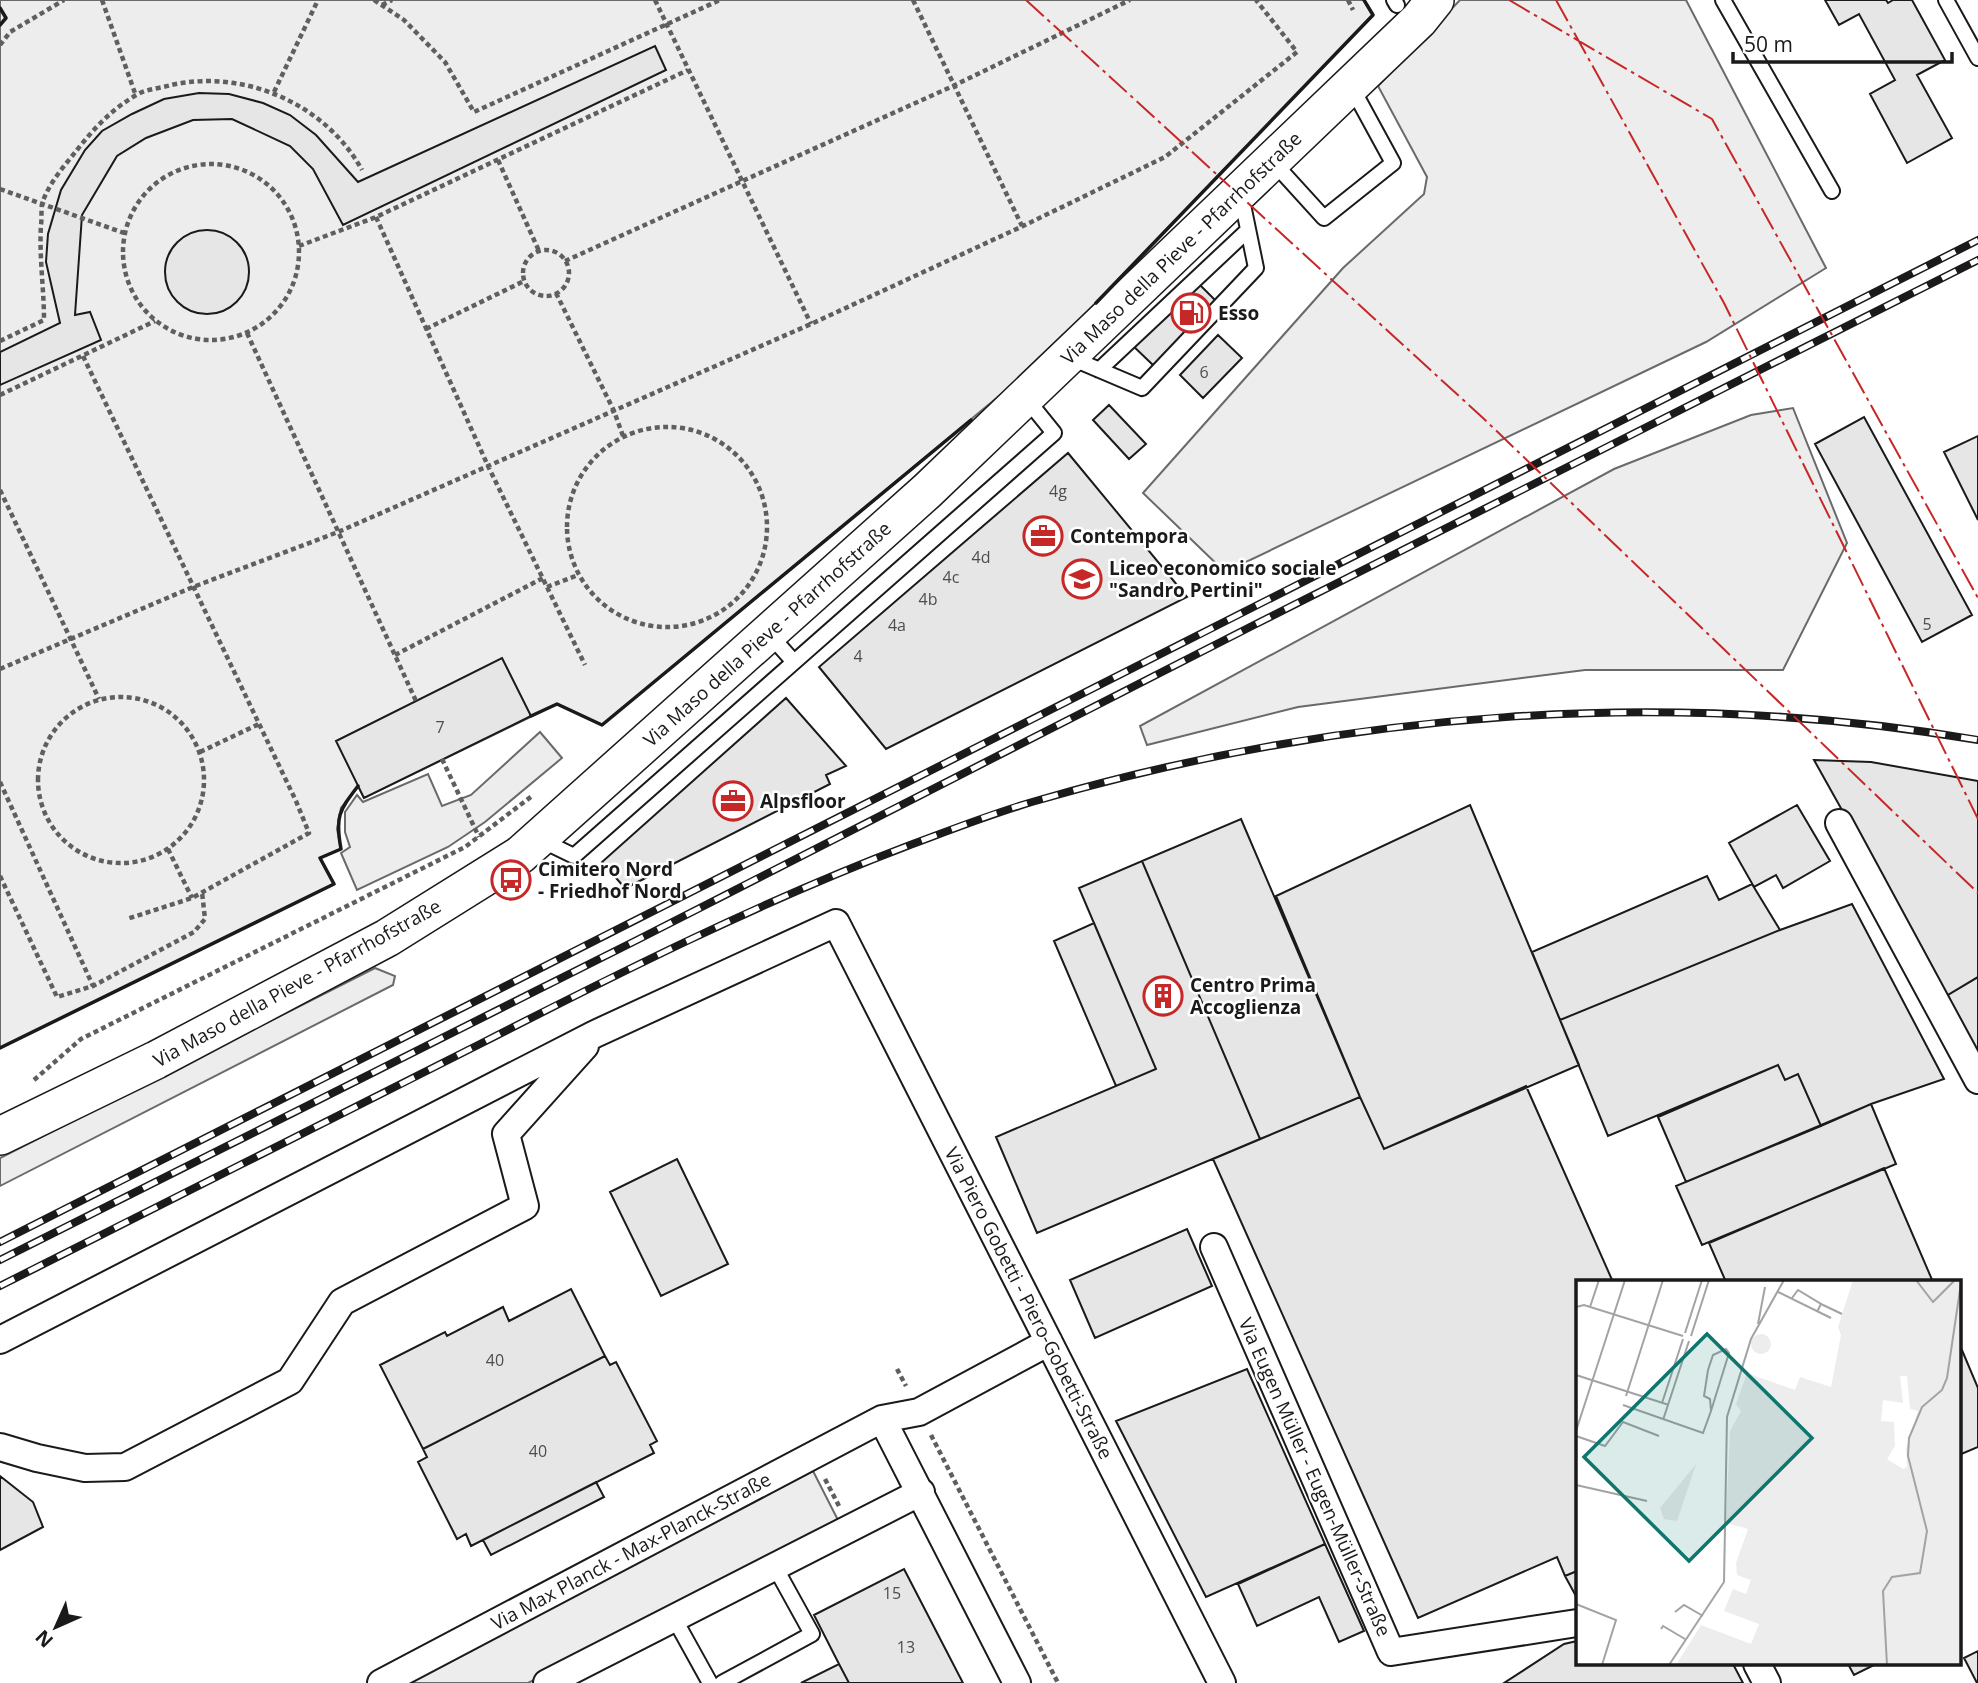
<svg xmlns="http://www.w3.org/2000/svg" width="1978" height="1683" font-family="'Open Sans',sans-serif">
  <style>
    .built { fill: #ededed; stroke: #6a6a6a; stroke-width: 2 }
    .building { fill: #e6e6e6; stroke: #1a1a1a; stroke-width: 2 }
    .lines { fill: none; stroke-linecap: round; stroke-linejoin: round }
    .lane-casing { stroke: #1a1a1a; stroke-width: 18 }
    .street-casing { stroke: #1a1a1a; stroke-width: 30 }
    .secondary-casing { stroke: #1a1a1a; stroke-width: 40 }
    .path { stroke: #5f5f5f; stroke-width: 4.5; stroke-dasharray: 5 3.5; stroke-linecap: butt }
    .lane { stroke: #fff; stroke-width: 14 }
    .street { stroke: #fff; stroke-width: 26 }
    .secondary { stroke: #fff; stroke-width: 37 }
    .rail-casing { stroke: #1a1a1a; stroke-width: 8 }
    .rail { stroke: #fff; stroke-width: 5; stroke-dasharray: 16; stroke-linecap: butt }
    .wall { stroke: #1a1a1a; stroke-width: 3.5 }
    .power { stroke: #c62828; stroke-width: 2; stroke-dasharray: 24 5 3.5 5; stroke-linecap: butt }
    .labels { text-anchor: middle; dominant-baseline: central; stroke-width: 5; stroke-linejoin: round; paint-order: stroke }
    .number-label { font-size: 16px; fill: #4d4d4d }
    .street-label { font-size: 19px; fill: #1a1a1a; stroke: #fff }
    .poi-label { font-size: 19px; font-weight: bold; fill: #1a1a1a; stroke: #fff; text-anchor: start }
    .inset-road { fill: none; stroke: #a3a3a3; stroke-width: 2 }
    .view { fill: #0f766e; fill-opacity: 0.15; stroke: #0f766e; stroke-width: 3.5 }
    .inset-edge { fill: none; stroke: #1a1a1a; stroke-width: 3.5 }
  </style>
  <rect width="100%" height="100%" fill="#fff"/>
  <path class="built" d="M0,0H1364L1373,15L1034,367L602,725L557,704L364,798L358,786L341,808L337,829L341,849L320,858L334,884L0,1048Z
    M1460,0H1686L1826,268L1706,342L1225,572L1143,493L1343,268L1424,194L1427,177L1378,86Z
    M1793,408L1847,543L1783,670H1585L1298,707L1147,745L1140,726L1614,469L1751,415Z
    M540,732L562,758L485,822L448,847L357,890L341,853L350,847L345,832V812L357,795L363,802L428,774L442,806L471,795Z
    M375,968L395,976L393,985L0,1186V1158Z
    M813,1471L840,1524L528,1683H398Z"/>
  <path class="building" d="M1825,0H1886L1888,3L1893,0H1912L1945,60L1917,75L1952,138L1907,163L1870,94L1895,80L1859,14L1839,25Z
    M655,46L666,70L343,225L313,169L290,146L232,119L193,120L146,138L117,156L82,215L75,315L90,312L101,340L0,385V352L60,323L46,262L48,234L61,190L85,150L102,131L132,114L164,99L199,93L229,94L263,103L290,115L316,135L358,182Z
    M165 272a42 42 0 1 1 84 0a42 42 0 1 1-84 0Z
    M1192,277L1216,301L1154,366L1129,342Z
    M1218,335L1242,358L1203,398L1180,375Z
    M1109,405L1146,444L1129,459L1093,420Z
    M1864,417L1972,615L1922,642L1815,444Z
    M1978,436V520L1944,452Z
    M1068,453L1187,597L886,749L819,667Z
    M502,658L531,716L364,798L336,741Z
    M786,698L846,766L826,775L830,784L620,891L624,887L602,862Z
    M1814,760L1871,762L1978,781V977L1946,996Z
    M1470,805L1579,1065L1384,1149L1360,1097L1276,896Z
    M1797,805L1830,861L1783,888L1776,875L1754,887L1729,843Z
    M1241,819L1360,1097L1260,1139L1142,861Z
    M1142,861L1260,1139L1037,1233L996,1137L1156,1069L1079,888Z
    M1707,876L1719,900L1752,884L1780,930L1560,1020L1532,952Z
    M1852,904L1944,1079L1871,1104L1821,1126L1798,1074L1785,1080L1778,1065L1608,1136L1560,1020L1780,930Z
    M1094,923L1156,1069L1116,1086L1054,941Z
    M1978,977V1054L1946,996Z
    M1778,1065L1785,1080L1798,1074L1821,1126L1686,1182L1658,1117Z
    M1526,1086L1613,1282H1577V1571L1565,1576L1557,1557L1418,1618L1213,1159L1360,1097L1384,1149Z
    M1871,1104L1896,1164L1702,1245L1676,1186Z
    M677,1159L728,1264L661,1296L610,1192Z
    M1884,1168L1933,1282H1726L1709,1243Z
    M1187,1229L1212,1286L1095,1338L1070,1280Z
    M571,1289L605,1356L423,1449L380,1365L445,1332L447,1336L503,1307L509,1321Z
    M1959,1343L1978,1388V1447L1959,1455Z
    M605,1356L610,1365L616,1362L657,1441L650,1445L654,1453L471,1546L466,1534L457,1539L418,1462L427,1457L423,1449Z
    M1247,1369L1325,1544L1206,1597L1116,1421Z
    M0,1476L33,1502L43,1527L0,1550Z
    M596,1482L604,1497L491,1555L483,1540Z
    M1325,1544L1364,1631L1339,1642L1319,1597L1257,1626L1238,1584Z
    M904,1569L963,1683H849L839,1664L814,1615Z
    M1577,1571V1598L1565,1576Z
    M1577,1641V1664H1733L1743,1683H1504L1564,1644Z
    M1978,1651V1683H1977L1964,1658Z
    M839,1664L849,1683H801Z
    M1848,1664H1876L1854,1675Z"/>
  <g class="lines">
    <g class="lane-casing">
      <path id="lane" d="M1394,0L1397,5
        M1723,0L1832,191
        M1946,0L1978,58
        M1273,162L1324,218L1393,163L1351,86
        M1069,357L1142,388L1256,268L1241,195
        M1099,370L1248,230
        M769,634L794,662
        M539,839L574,856L1054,433L1025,397
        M674,1618L710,1683
        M722,1683L812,1634L775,1567"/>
    </g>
    <g class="street-casing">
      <path id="street" d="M1839,823L1978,1080
        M1214,1247L1391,1652L1577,1623
        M0,1340L595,1034L836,923L1222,1683
        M882,1419L1017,1683
        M0,1447L37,1458L85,1468L125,1467L290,1381L342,1302L525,1206L506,1134L585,1046
        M1757,1664L1767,1683
        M381,1683L882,1419L919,1412L1049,1342
        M547,1683L921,1492"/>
    </g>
    <g class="secondary-casing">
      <path id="secondary" d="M0,1136L156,1060L387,938L520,855L927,491L1419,20L1435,0"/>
    </g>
    <path class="path" d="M102,0L136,96
      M374,0L404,20L445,62L474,112L720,0
      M655,0L811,324
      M913,0L1022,226
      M1348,0L1353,10
      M382,5L392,0
      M0,45L10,32L64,0
      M274,92L318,0
      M498,160L539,251
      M123 252a88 88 0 1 1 176 0a88 88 0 1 1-176 0Z
      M0,189L124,233
      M376,217L488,466L585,665
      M299,246L376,217L688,70
      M523 273a23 23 0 1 1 46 0a23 23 0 1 1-46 0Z
      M565,261L953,86L1130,0
      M556,293L614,411L623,436
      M426,329L524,281
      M247,333L416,701
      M0,341L44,320C44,288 39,257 41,225C42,218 41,210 42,204C48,184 65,165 77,150C95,127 114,107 140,93C149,89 161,88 171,85C244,69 325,103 362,170
      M83,356L296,801L309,833L192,898L127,919
      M0,395L155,321
      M567 527a100 100 0 1 1 200 0a100 100 0 1 1-200 0Z
      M0,490L99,699
      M547,587L578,575
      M395,655L543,578
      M0,669L193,587L338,532L811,324L1023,226L1165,157L1297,52L1256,0
      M38 780a83 83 0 1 1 166 0a83 83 0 1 1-166 0Z
      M200,752L259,724
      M442,759L479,837
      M0,782L93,986
      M168,849L192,898
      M0,876L57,997L93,986L194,932L205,919L202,892
      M34,1080L81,1039L465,847L532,796
      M897,1369L906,1386
      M931,1435L1058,1683
      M825,1479L839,1506"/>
    <use href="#lane" class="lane"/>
    <use href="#street" class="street"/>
    <use href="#secondary" class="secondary"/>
    <g class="rail-casing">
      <path id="rail" d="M0,1242L1978,240
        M0,1260L639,939L1252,626L1978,260
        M0,1286C160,1205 320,1125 480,1044C621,972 762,901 910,845C953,829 996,812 1039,800C1344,712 1665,687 1978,740"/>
    </g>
    <use href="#rail" class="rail"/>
    <path class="wall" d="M0,8L6,18L0,25
      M1096,303L1373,15L1364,0
      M531,716L557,704L602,725L971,420
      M0,1048L334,884L320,858L341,849C335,816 339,811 358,786"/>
    <path class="power" d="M1026,0L1483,418L1978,893
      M1509,0L1712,119L1978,598
      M1556,0L1724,303L1978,819"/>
  </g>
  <defs>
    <g id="fuel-ring" transform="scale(2.0125)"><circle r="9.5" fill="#fff" stroke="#c62828" stroke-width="1.5"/><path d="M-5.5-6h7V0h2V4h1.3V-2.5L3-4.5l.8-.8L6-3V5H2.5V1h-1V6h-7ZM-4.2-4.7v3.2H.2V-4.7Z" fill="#c62828"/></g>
    <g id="office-ring" transform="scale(2.0125)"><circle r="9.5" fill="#fff" stroke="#c62828" stroke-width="1.5"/><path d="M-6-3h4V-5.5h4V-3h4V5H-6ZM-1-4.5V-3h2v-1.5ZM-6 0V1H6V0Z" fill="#c62828"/></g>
    <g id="school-ring" transform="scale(2.0125)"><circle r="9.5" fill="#fff" stroke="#c62828" stroke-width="1.5"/><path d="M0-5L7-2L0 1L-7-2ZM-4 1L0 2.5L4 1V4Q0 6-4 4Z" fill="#c62828"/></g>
    <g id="bus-ring" transform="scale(2.0125)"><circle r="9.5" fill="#fff" stroke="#c62828" stroke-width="1.5"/><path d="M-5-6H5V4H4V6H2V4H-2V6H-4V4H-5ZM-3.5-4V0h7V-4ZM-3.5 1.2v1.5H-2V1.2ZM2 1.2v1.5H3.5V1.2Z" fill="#c62828"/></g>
    <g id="building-ring" transform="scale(2.0125)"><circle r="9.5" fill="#fff" stroke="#c62828" stroke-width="1.5"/><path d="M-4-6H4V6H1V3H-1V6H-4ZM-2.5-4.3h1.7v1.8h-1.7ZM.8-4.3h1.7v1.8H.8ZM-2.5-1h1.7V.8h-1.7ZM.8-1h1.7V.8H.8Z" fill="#c62828"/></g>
  </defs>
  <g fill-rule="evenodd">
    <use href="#fuel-ring" x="1191" y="313"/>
    <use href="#office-ring" x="1043" y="536"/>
    <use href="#school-ring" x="1082" y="579"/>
    <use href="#office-ring" x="733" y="801"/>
    <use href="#bus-ring" x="511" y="880"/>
    <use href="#building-ring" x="1163" y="996"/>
  </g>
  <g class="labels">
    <g class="number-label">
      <text x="1204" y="372">6</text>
      <text x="1058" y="491">4g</text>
      <text x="981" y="557">4d</text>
      <text x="951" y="577">4c</text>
      <text x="928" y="599">4b</text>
      <text x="1927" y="624">5</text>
      <text x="897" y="625">4a</text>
      <text x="858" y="656">4</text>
      <text x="440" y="727">7</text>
      <text x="495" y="1360">40</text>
      <text x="538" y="1451">40</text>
      <text x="892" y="1593">15</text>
      <text x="906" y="1647">13</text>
    </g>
    <g class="street-label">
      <text transform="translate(1181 248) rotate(-44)">Via Maso della Pieve - Pfarrhofstraße</text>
      <text transform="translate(767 634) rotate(-42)">Via Maso della Pieve - Pfarrhofstraße</text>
      <text transform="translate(297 983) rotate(-29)">Via Maso della Pieve - Pfarrhofstraße</text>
      <text transform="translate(1029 1303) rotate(63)">Via Piero Gobetti - Piero-Gobetti-Straße</text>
      <text transform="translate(1315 1477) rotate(66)">Via Eugen Müller - Eugen-Müller-Straße</text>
      <text transform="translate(631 1551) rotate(-28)">Via Max Planck - Max-Planck-Straße</text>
    </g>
    <g class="poi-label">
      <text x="1218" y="313">Esso</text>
      <text x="1070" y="536">Contempora</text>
      <text x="1109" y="568">Liceo economico sociale<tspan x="1109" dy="22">"Sandro Pertini"</tspan></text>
      <text x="760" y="801">Alpsfloor</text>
      <text x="538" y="869">Cimitero Nord<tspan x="538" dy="22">- Friedhof Nord</tspan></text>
      <text x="1190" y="985">Centro Prima<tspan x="1190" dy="22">Accoglienza</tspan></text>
    </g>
  </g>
  <g transform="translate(1576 1280)">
    <rect width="385" height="385" fill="#fff"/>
    <path d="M277,0H385V385H100L125,345L175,364L183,344L148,331L157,309L170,314L175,300L161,295L160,283L172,249L150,243L154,151L165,131L160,124L171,93L219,110L224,97L255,107L265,55L262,47ZM324,96H331L334,129L342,131L330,168L331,187L327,189L311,179L319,166L318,142L305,141L307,120L327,123ZM175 64a10 10 0 1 1 20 0a10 10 0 1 1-20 0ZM120,184L101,241L88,239L84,228Z" fill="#ededed" fill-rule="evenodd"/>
    <path class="inset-road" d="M340,0L357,22L379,0M202,12L255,38M216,18L222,10L245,24L241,32M245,24L266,34M0,27L8,25L107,56M14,27L23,0M182,44L189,7M109,53L126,0M115,56L133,0M0,95L93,125M50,116L87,0M86,123L107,59M47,125L127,153L135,131L153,73L150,69L137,75L132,90L128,116L134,119L135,131M87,140L113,61M0,151L49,0M0,156L29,166L47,142L83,156M0,205L71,221M0,324L40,340L26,385M99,332L108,325L127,336M85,349L87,346L109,359M93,385L148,302L151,137L175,59L208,0M311,385L307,311L316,297L344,293L351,251L332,176L333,158L346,127L366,110L371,98L385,3"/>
    <path class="view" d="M131,54L236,158L113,281L8,177Z"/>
    <rect width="385" height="385" class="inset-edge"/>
  </g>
  <g transform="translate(56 1627) rotate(225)" stroke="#ffffff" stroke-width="5" paint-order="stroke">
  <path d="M0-5L12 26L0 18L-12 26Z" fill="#1a1a1a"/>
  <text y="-10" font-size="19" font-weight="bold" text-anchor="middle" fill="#1a1a1a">N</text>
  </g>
  <path d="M1733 52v10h219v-10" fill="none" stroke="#1a1a1a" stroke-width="3.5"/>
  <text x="1744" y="52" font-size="21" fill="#1a1a1a" stroke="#ffffff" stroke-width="5" paint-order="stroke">50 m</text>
</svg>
